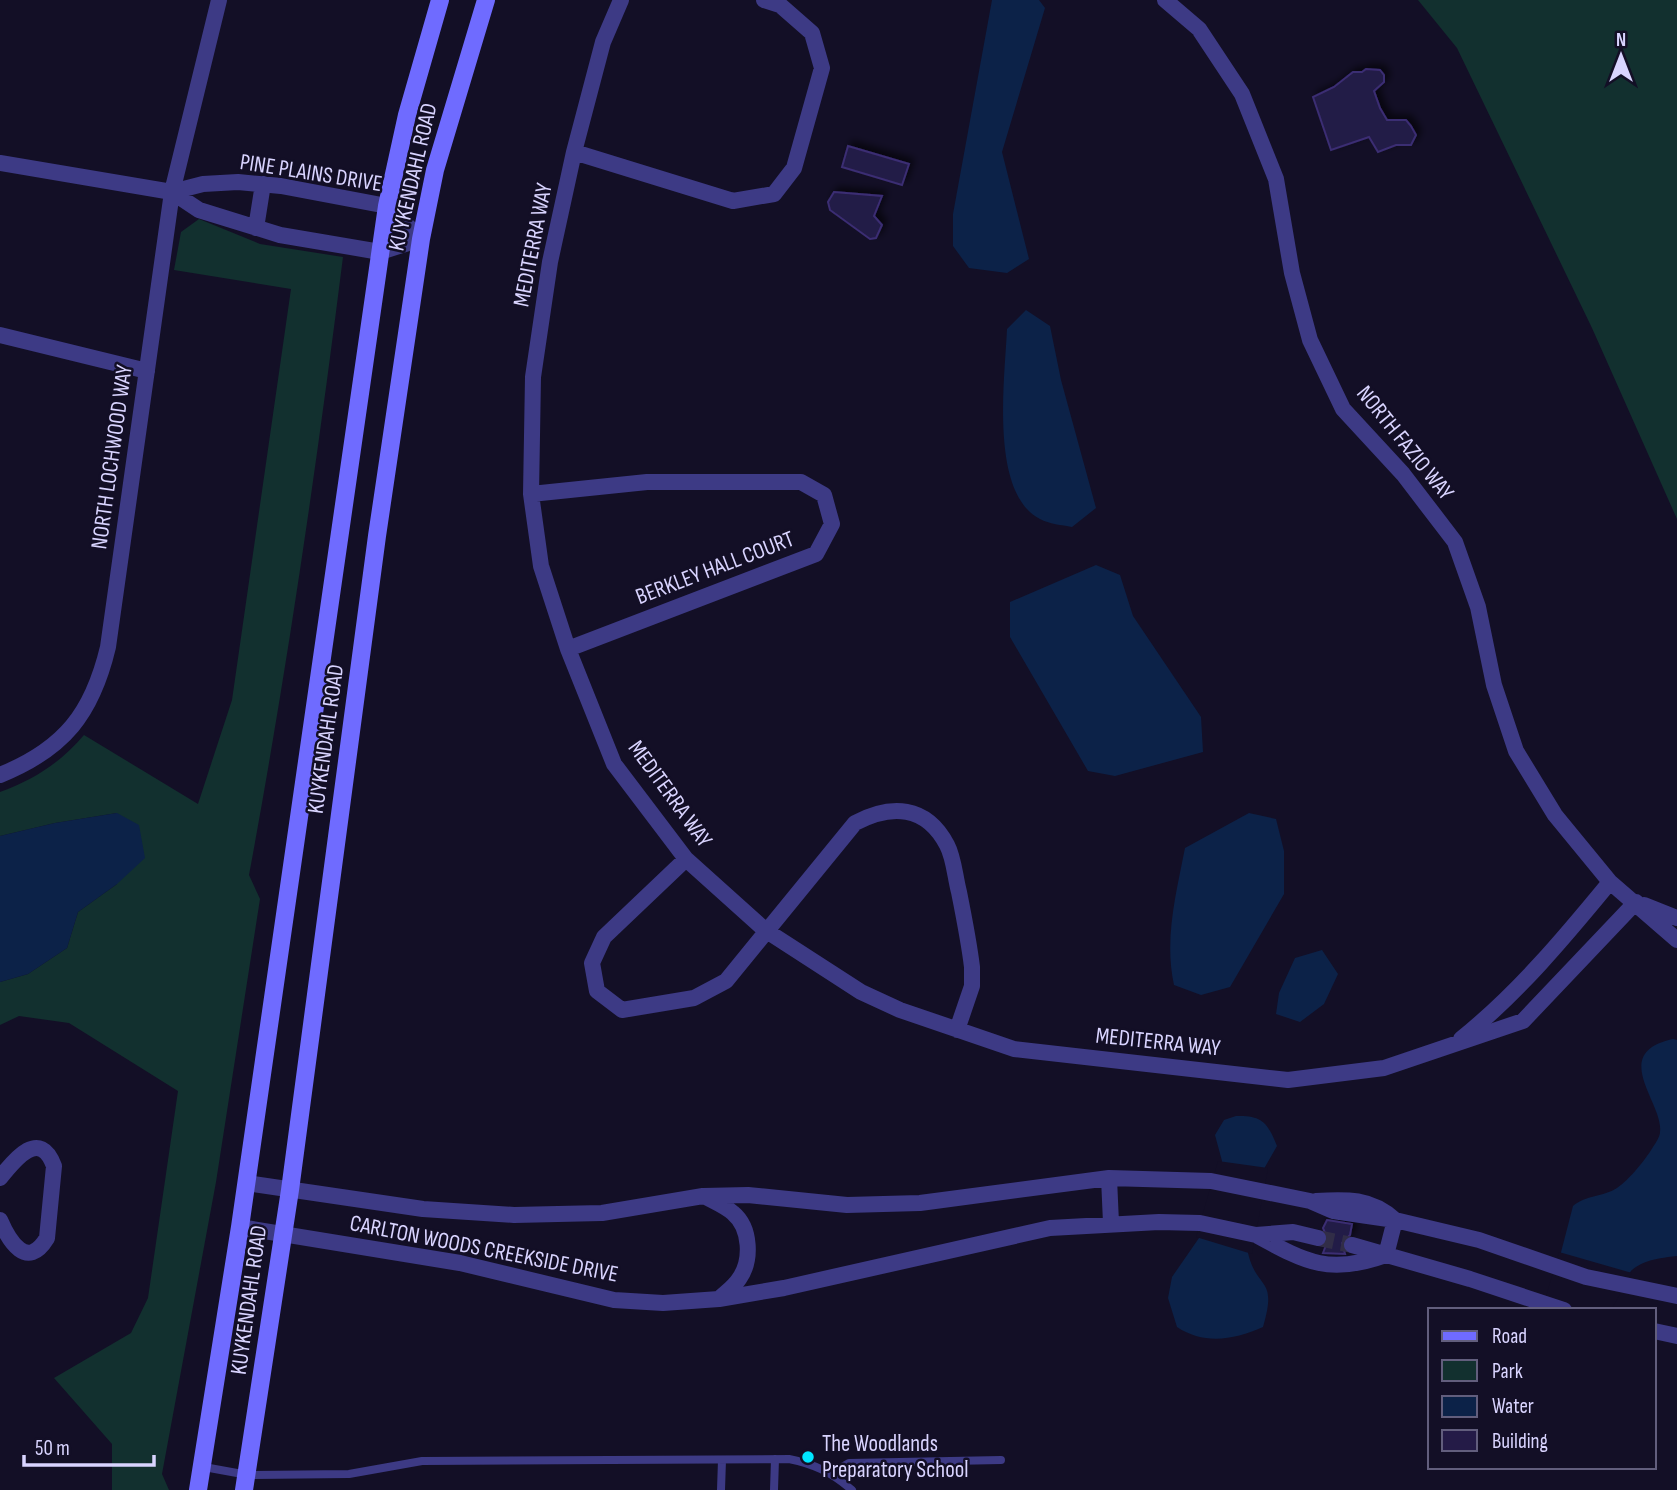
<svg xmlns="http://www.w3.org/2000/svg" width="1677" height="1490" font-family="'Sofia Sans Condensed',sans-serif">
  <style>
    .green { fill: #12302f }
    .water { fill: #0c2248 }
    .pier { fill: #130f26 }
    .building { fill: #241b47; stroke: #3b2d73; stroke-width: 2; filter: url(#shadow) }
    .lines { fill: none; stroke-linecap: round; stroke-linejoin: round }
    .minor-tunnel { stroke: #312d47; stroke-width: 16; stroke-dasharray: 16 8; stroke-linecap: butt }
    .service { stroke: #3d3a85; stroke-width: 8 }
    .minor { stroke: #3d3a85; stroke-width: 16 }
    .secondary { stroke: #6f6bff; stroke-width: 18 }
    .poi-dot { fill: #00e5ff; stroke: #130f26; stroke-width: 2.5 }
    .labels { text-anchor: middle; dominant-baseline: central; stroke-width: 5; stroke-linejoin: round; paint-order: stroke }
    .street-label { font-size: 23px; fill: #d9d4ff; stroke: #130f26 }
    .poi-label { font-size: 23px; fill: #d9d4ff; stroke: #130f26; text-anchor: start }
  </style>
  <defs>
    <filter id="shadow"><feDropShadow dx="4.5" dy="-4.5" stdDeviation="3.5" flood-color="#0009"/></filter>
  </defs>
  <rect width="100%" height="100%" fill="#130f26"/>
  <path class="green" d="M1418,0H1677V519L1592,328L1457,48Z
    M199,219L260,244L343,257C317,464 287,670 249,875L260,899L216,1182L162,1474L169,1490H112V1444L54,1378L131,1333L148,1298L178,1091L69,1023L19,1016L0,1025V982L28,974L67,948L78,912L117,884V813L55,823L0,836V792C35,779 60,763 84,735L198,804L232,700L291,289L174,270L181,232Z"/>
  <path class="water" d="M992,0H1039L1045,8L1002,152L1029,259L1007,273L969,268L953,246V214Z
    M1026,310L1050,326L1061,380L1096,508L1072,527C1062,525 1049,524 1040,519C989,493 1005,377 1007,329Z
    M1096,565L1120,575L1133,616L1201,717L1203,752L1115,776L1088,771L1010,637V602Z
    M117,813L139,825L145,858L117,884L78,912L67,948L28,974L0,982V836L55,823Z
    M1249,813L1276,819L1284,851V894L1230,987L1201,995L1174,985C1164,939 1176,894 1185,848Z
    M1322,950L1338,974L1324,1004L1300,1022L1276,1014L1279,993L1295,958Z
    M1673,1039L1677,1040V1256C1630,1261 1628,1270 1607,1310H1546L1573,1206C1586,1195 1603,1197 1617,1188C1629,1180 1646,1159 1653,1147C1656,1143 1660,1136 1660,1132C1664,1103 1608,1053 1673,1039Z
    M1236,1116C1262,1115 1268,1123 1277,1146L1265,1167L1248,1253C1257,1291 1278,1276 1263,1327C1234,1340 1204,1345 1177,1327L1168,1298L1172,1277L1199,1238L1222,1161L1215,1135L1224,1120Z"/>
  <path class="pier" d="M1218,1161L1268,1168L1252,1254L1196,1237Z
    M1559,1252L1632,1273L1611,1310H1542Z"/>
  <path class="building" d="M1366,69L1380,70L1384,75V82L1374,91L1380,108L1387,120H1406L1411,126L1416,135L1411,145H1396L1378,152L1369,137L1331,150L1313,97L1334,87L1353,72H1362Z
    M848,146L909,164L902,185L842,167Z
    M834,192L882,196L874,216L882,225L876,238L870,239L830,210L828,202Z
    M1327,1220L1352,1224L1350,1235L1342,1243L1345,1254L1323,1253L1328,1240L1323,1228Z"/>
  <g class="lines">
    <path class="minor-tunnel" d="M1318,1238L1352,1245"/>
    <path class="service" d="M204,1467L248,1475L349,1474L422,1461L789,1459C815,1464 832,1473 852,1490
      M832,1473L849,1463L1001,1460
      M721,1490L722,1460
      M774,1490L775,1459"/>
    <path class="minor" d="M621,0L603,42L574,152L550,262L533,377L531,494L541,566L568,649L614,764L686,859L765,930L861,992L900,1010L1014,1049L1288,1080L1384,1068L1523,1021L1636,902
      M1165,0L1199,29L1242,94L1276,179L1292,273L1310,340L1343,409L1403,474L1455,542L1478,607L1494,685L1516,751L1555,815L1610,882L1677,940
      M574,152L733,201L774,194L794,168L822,68L812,33L780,5L764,0
      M0,163L172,192L203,184L238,182L281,186L387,206L421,239L380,252L280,235L199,210L172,192
      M256,228L263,184
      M0,335L147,371
      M531,494L647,482H801L824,495L832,524L816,554L568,649
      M0,775C64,749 92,714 108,647L172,192L219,0
      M686,859L604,937L592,963L597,991L622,1010L694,998L726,981L855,823C891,804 926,805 947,845C954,858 955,877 959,892C964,917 969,942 972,967V986L957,1030
      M1644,905L1677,918
      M1461,1039C1518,993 1564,938 1610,882
      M0,1178C15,1159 40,1128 54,1166L47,1238C27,1271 9,1241 0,1220
      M1109,1178L1111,1223
      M246,1183L423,1209L514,1215L602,1213L703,1196L748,1195L847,1205L920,1203L1109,1178L1211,1181L1310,1201L1333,1211L1395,1220L1479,1240L1586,1277L1677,1296
      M704,1196C713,1201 725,1206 733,1213C751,1228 752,1261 739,1279C734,1287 725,1293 719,1299
      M1316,1201C1346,1199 1371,1198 1395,1220
      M240,1227L460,1263L614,1300L663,1303L719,1299L784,1288L1050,1228L1159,1222L1200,1223L1256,1235L1293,1232L1318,1238
      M1256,1235C1307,1263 1330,1275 1386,1255
      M1352,1245L1470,1279L1564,1310
      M1386,1255L1395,1220
      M1654,1331L1677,1336"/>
    <path class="secondary" d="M198,1490L240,1227L387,206L407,115L440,0
      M244,1490L290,1190L377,536L421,239L435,170L486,0"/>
  </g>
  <circle class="poi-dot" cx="808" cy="1457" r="7"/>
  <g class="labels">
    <g class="street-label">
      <text transform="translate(311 173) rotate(9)">PINE PLAINS DRIVE</text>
      <text transform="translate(413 177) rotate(-77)">KUYKENDAHL ROAD</text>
      <text transform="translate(533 245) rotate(-79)">MEDITERRA WAY</text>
      <text transform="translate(1405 443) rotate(51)">NORTH FAZIO WAY</text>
      <text transform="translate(112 457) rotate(-82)">NORTH LOCHWOOD WAY</text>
      <text transform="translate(715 568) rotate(-21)">BERKLEY HALL COURT</text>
      <text transform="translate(326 739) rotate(-82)">KUYKENDAHL ROAD</text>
      <text transform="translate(670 794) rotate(54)">MEDITERRA WAY</text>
      <text transform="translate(1158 1042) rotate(6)">MEDITERRA WAY</text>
      <text transform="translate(484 1249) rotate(11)">CARLTON WOODS CREEKSIDE DRIVE</text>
      <text transform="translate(249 1300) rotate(-82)">KUYKENDAHL ROAD</text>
    </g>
    <g class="poi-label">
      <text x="822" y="1444">The Woodlands<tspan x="822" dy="26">Preparatory School</tspan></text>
    </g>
  </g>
  <rect x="1428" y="1308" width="228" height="161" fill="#130f26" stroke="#625e7d" stroke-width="2"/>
  <rect x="1442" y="1331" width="35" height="10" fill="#6f6bff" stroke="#625e7d" stroke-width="2"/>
  <text x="1492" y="1343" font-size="21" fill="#d9d4ff">Road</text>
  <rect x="1442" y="1360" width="35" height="21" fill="#12302f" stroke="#625e7d" stroke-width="2"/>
  <text x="1492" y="1378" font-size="21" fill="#d9d4ff">Park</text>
  <rect x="1442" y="1396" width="35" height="21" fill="#0c2248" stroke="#625e7d" stroke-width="2"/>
  <text x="1492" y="1413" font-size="21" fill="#d9d4ff">Water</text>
  <rect x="1442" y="1430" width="35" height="21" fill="#241b47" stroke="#625e7d" stroke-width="2"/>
  <text x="1492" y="1448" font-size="21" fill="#d9d4ff">Building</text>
  <g transform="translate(1621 56)" stroke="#130f26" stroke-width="5" paint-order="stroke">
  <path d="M0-5L12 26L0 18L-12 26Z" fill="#d9d4ff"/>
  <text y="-10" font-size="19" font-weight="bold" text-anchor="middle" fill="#d9d4ff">N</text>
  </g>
  <path d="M24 1455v10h130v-10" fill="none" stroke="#d9d4ff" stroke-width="3.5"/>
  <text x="35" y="1455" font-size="21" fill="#d9d4ff" stroke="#130f26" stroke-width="5" paint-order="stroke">50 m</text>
</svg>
